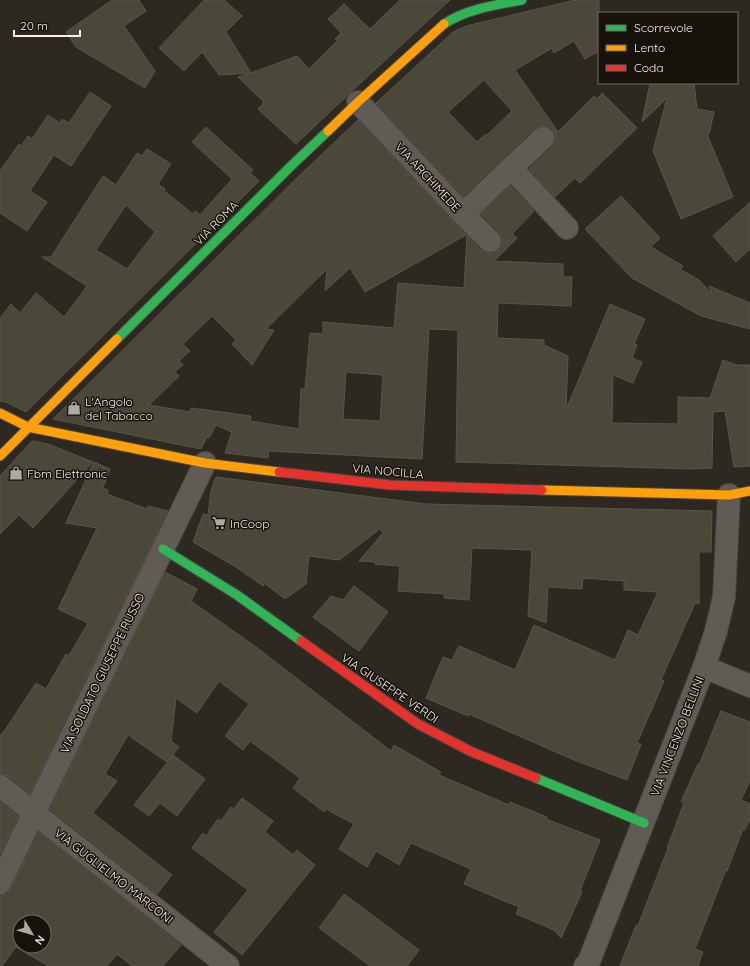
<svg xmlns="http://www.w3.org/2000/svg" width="750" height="966" font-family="Quicksand,sans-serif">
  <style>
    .building { fill: #4a4839; stroke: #57554d; fill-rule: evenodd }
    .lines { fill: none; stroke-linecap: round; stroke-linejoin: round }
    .street-casing { stroke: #4a453f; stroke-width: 24 }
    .fast-casing { stroke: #4a453f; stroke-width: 11 }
    .slow-casing { stroke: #4a453f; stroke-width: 11 }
    .jam-casing { stroke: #4a453f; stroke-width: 11 }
    .street { stroke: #605c55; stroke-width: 22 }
    .fast { stroke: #30b455; stroke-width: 9 }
    .slow { stroke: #ff9f0a; stroke-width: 9 }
    .jam { stroke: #e5322d; stroke-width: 9 }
    .labels { text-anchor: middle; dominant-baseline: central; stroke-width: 3; stroke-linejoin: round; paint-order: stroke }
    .street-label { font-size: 12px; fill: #f5efe6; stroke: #17130c }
    .poi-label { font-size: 12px; fill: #f5efe6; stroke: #17130c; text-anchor: start }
  </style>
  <rect width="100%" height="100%" fill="#2d2920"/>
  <path class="building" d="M112,0H139L146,11L124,26L155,71L145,88L76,47L66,32Z
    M204,0H224L242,16L226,32L251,73L297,56L309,69L337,41L335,39L341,33L328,19L344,4L370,29L400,0H450L350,93L296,144L258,109L264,102L238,77L250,73L219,75L202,52L184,71L159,48Z
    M575,0H599V51L585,59L574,41L554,53L552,48L515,70L558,132L594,96L597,99L602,93L637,128L580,183L575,178L555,197L529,169L552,147L555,141V135L552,129L546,126H540L534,129L463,196L376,103L452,33L459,29L470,25L483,22ZM484,80L512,111L487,135L486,134L477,142L448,112Z
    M650,83H694L697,109L714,112L709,134H707L733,197L681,219L653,151L667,98L642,122Z
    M90,92L111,106L71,166L54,155L30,191L47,202L27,231L0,213V171L19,144L21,146L28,136L32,139L48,115L60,123L62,119L69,123Z
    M358,120L466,235L365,292L350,268L325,291L327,269L266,329L274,330L252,365L232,344L236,340L212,316L183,344L190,351L179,361L183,365L175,372L179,376L149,405L190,412L191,408L251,416L250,421L299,429L301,389H305L310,333L323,334V322L394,328L398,283L464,288L467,235L481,250L486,253H493L499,250L502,244V237L499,232L481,214L510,186L534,211L512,234L517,238L494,261L563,264V277H572L571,306L498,303L497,338L544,340V345L568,356L566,410L610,304L645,319L634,344L637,345L632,358L642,362L633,383L613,375L612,423L678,424V397L710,398L723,360L736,365H750V466L734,467L725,411L713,412L712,468L692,469L456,462L458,330L429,329L422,459L269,451L268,458L225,453L232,432L216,425L209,438L207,437L201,449L53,419L300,175ZM346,372L383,375L380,421L343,419Z
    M206,127L253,170L250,173L259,181L26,412L6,402L0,401V318L11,304L20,313L36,293L64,317L87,286L42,257H51L103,176L116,185L137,153L142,156L147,149L171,164L158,184L165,189L164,191L193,214L195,211L200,215L232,179L192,142ZM126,205L155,232L127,269L96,250Z
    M621,196L660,238L651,247L683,266L680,269L699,280L712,294L709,286L750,303V329L701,316L632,278L585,229Z
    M750,202V249L736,262L713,236Z
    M32,441L48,444L93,462L33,528L19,515L0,534V476Z
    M94,462L110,469L103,488L108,490L107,494L147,509L148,506L168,511L30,794L8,776L0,774V736L7,727L36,683L46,689L66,654L69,656L88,623L58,609L97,528L66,523Z
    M216,477L426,504L712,511L711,552H699V604L695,603L661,680L664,681L637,743L641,744L627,780L574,760L469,714L468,716L426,698L443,657L452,660L459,646L515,670L534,625L615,660L628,630L638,635L658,592L624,590V581L583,578L582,589L548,587L546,623L528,616L532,550L472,548L469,600L444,598V594L398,591L400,566L375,564L376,562L359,561L383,533L380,529L339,560L309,556L306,584L285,599L264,583L263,586L236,567L193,542L203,514L208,515L211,490Z
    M165,572L197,589L191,601L256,647L391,751L394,745L441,772L439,775L509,805L510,802L547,817L546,819L600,840L580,891L582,892L561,938L554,930L516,914L519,907L464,884L471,869L411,843L399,865L376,851L367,867L339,849L354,824L326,809L324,812L293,788L300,778L250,741L243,750L225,736L249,704L219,681L197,713L176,698L171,741L179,747L167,762L128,735L105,774L117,781L93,813L172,875L157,894L50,809Z
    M354,586L388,612L359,651L313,617L331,596L343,600Z
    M721,711L750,722V781L741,800L750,804V819L745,830L743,829L727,871L726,870L695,949L703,952L698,966H620L636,925L638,926L668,848H667L684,803L681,802L698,764L699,765Z
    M173,755L205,779L177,816L160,803L149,816L134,805Z
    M242,798L273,821L265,832L293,855L297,850L315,865L242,955L214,932L248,890L192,848L203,833L206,836L218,819L221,821L231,807L234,809Z
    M0,802L19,817L0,854Z
    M39,832L181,945L163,966H132L117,954L107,966H48L16,947L2,966H0V895L7,894L11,888ZM20,922H44V946H20Z
    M344,894L419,950L407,966H370L319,928Z"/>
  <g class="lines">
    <g class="street-casing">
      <path id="street" d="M358,102L463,214L511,168L567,228
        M511,168L543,138
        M463,214L490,241
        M704,667L750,686
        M0,786L228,966
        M0,883L205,463
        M585,966L588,964L704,667L716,631L724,597L729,495"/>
    </g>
    <g class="fast-casing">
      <path id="fast" d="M444,24C466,9 496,5 522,0
        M117,339L291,166L328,131
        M163,549L237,595L301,641
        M536,778L644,823"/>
    </g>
    <g class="slow-casing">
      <path id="slow" d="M328,131L358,102L444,24
        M0,413L28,427L205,463L279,472
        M0,456L117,339
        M542,490L729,495L750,491"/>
    </g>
    <g class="jam-casing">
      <path id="jam" d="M279,472L390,485L542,490
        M301,641L418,724L472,752L536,778"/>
    </g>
    <use href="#street" class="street"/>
    <use href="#fast" class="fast"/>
    <use href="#slow" class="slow"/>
    <use href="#jam" class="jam"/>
  </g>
  <defs>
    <g id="shop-bare" transform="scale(1.08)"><path d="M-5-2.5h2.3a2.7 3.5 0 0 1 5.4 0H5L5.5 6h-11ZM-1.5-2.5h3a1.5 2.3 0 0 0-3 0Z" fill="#afaaa1" stroke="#17130c" stroke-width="2.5" paint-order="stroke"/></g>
    <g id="supermarket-bare" transform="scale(1.08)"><path d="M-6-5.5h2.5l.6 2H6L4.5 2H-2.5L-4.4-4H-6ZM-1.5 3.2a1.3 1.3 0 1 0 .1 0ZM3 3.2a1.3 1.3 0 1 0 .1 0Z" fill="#afaaa1" stroke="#17130c" stroke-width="2.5" paint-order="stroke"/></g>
  </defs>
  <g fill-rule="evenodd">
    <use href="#shop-bare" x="74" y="408"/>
    <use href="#shop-bare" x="16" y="473"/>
    <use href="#supermarket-bare" x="219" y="523"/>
  </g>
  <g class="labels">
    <g class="street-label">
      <text transform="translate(428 177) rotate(47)">VIA ARCHIMEDE</text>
      <text transform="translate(216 223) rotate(-45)">VIA ROMA</text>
      <text transform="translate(388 471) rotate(5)">VIA NOCILLA</text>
      <text transform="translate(102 673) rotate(-64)">VIA SOLDATO GIUSEPPE RUSSO</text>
      <text transform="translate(390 688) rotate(34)">VIA GIUSEPPE VERDI</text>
      <text transform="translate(677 736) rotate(-69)">VIA VINCENZO BELLINI</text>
      <text transform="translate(114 876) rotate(38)">VIA GUGLIELMO MARCONI</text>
    </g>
    <g class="poi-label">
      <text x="85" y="401">L'Angolo<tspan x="85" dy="14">del Tabacco</tspan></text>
      <text x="27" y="473">Fbm Elettronic</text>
      <text x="230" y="523">InCoop</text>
    </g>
  </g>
  <rect x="598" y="12" width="140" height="72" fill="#17130c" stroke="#706b63"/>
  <rect x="606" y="25" width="20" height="6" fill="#30b455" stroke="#706b63"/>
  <text x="634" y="32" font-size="12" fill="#f5efe6">Scorrevole</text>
  <rect x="606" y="45" width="20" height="6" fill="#ff9f0a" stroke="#706b63"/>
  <text x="634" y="52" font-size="12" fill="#f5efe6">Lento</text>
  <rect x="606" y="65" width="20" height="6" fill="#e5322d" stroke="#706b63"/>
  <text x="634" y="72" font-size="12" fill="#f5efe6">Coda</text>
  <g transform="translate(32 934) rotate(128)"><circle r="19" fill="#17130c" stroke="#706b63"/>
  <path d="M0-3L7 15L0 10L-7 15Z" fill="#afaaa1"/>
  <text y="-6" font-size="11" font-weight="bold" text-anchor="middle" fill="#f5efe6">N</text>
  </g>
  <path d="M14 30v6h66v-6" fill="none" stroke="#f5efe6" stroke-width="2"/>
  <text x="20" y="30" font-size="12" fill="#f5efe6" stroke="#17130c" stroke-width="3" paint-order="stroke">20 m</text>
</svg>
